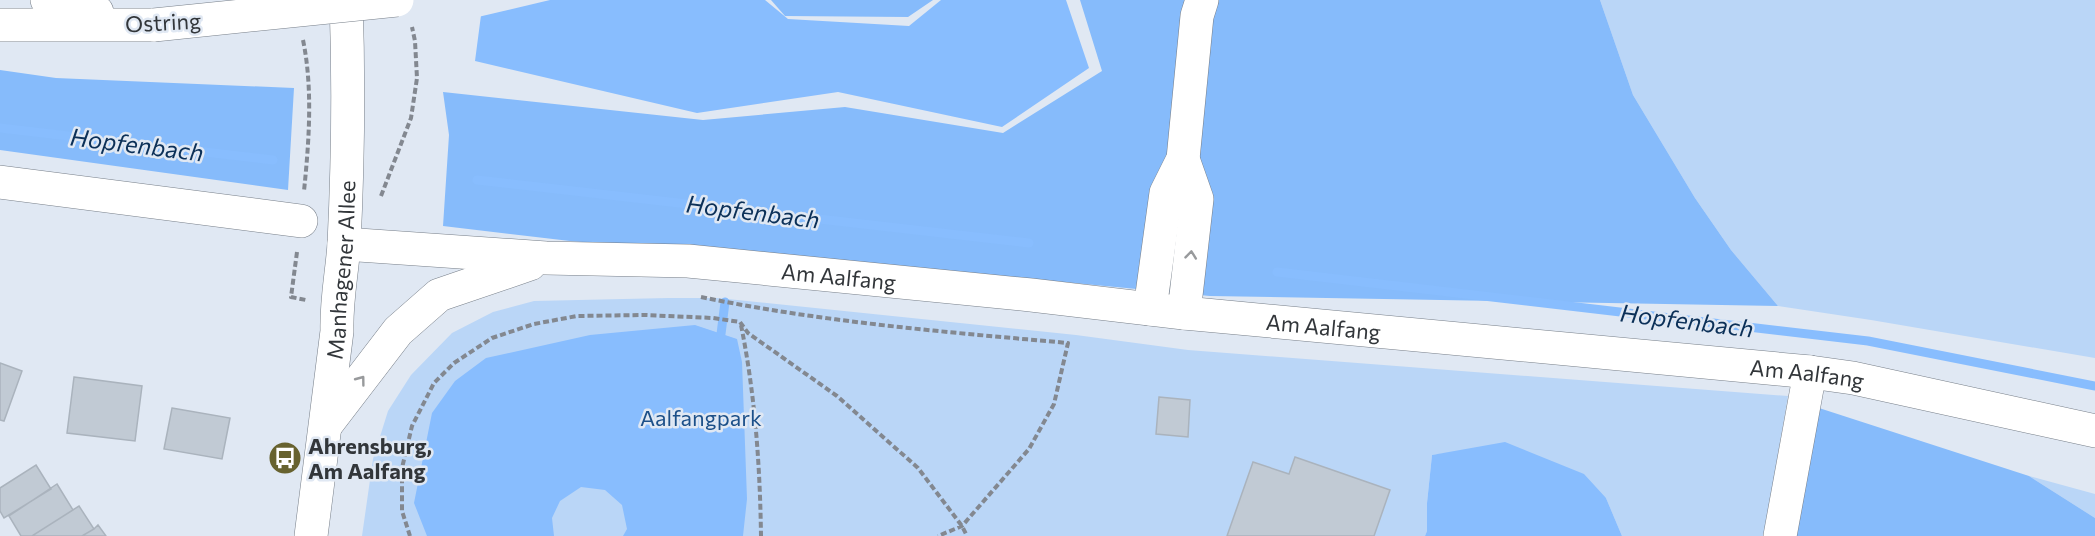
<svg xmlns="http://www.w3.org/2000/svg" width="2095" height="536" font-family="Commissioner,sans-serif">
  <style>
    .green { fill: #bad6f7 }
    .forest { fill: #86bbfb }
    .water { fill: #88bdfe }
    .pier { fill: #e0e8f3 }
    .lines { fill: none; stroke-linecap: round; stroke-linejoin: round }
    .stream { stroke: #88bdfe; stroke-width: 9 }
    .building { fill: #c1cad4; stroke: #aab3bd; stroke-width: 1.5 }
    .minor-casing { stroke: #777f89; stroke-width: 34 }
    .major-casing { stroke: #777f89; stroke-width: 34 }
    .path { stroke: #838890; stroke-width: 4; stroke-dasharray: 6 3; stroke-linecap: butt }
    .minor { stroke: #fff; stroke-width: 33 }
    .major { stroke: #fff; stroke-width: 33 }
    .major-bridge-casing { stroke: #777f89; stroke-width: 34; stroke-linecap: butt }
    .major-bridge { stroke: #fff; stroke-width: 33 }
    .oneway { stroke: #989a9c }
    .labels { text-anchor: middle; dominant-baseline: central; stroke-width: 5; stroke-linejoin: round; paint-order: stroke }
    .street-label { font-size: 22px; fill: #32363a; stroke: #e0e8f3 }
    .park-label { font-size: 22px; fill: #1c5089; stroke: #e0e8f3 }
    .poi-label { font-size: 22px; font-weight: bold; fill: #32363a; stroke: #e0e8f3; text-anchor: start }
    .water-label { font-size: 24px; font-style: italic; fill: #0b3058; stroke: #e0e8f3 }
  </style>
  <rect width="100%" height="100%" fill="#e0e8f3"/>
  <path class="green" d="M1600,0H2095V358L1871,320L1778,306L1731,250L1695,198L1633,95Z
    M668,298H718L1076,335L1188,350L1788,396L1764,536H1622L1606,498L1462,451L1432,455L1427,503V531L1425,536H362L373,459L388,411L411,375L452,333L493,312L534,301Z
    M2029,476L2095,494V518Z"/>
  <path class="forest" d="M771,0H933L908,17L785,16Z
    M1080,0H1600L1633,95L1695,198L1731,250L1778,306L1210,296L1012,277L570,241L443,226L449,135L443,92L703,120L845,107L1003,133L1102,71Z
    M0,70L56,78L294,88L288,190L0,150Z
    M1819,408L2029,476L2095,518V536H1793Z"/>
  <path class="water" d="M483,0H765L788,19L909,26L941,0H1066L1089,68L1002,127L838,92L697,113L475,61Z
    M695,325L737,339L742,362L747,499L743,536H623L627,529L622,505L605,490L581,487L560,501L552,518L554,536H427L414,503L432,413L455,381L486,358L590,335Z
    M1505,442L1584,474L1606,498L1622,536H1425L1427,531V503L1432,455Z"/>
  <path class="pier" d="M480,0H550L478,17Z"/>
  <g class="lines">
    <path class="stream" d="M0,128L273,160
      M477,180L1029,243
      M1277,272L1868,341L2095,386
      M721,334L725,302"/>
  </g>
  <path class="building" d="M0,363L22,371L4,421L0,420Z
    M74,377L142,386L135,441L67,433Z
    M1159,397L1190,400L1188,437L1156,434Z
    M172,408L230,418L222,459L164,449Z
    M1295,457L1390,490L1374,536H1227L1253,462L1289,474Z
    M36,465L51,489L4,518L0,511V488Z
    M57,484L73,510L32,536H21L9,516Z
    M79,506L94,529L82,536H32Z
    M98,525L106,536H82L94,529Z"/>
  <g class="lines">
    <g class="minor-casing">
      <g id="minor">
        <path d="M0,182L301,221"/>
        <path id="s1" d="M1184,313L1810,372L1853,378L2095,431"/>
        <path d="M1780,536L1810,372"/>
      </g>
    </g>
    <g class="major-casing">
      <g id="major">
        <path d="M47,0L97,12"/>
        <path d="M0,25H154"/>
        <path id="s2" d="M344,244L546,258L688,261L1031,295L1184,313L1197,199L1183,159"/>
        <path d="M1150,309L1166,193L1183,159L1197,16L1202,0"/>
        <path d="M326,425L398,331L439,295L530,264"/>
        <path id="s3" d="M311,536L337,331C336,301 342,273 344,244C348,162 349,81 346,0"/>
      </g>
    </g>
    <path class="path" d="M303,40C313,88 309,142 304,191
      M381,196L411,118L417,78L415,41L412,27
      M297,252L291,297L306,300
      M701,297C822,322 945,332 1068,343L1054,404L1029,449L962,526L938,536
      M741,325C755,394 760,465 761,536
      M410,536L402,511V468L412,426L434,383L454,363L492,338L534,324L577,316L645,315L713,318L740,322L748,333L837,396L918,468L962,526L967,536"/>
    <use href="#minor" class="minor"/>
    <use href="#major" class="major"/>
    <g class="major-bridge-casing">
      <path id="major-bridge" d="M154,25L397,0"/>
    </g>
    <use href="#major-bridge" class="major-bridge"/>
  </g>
  <defs><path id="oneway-chevron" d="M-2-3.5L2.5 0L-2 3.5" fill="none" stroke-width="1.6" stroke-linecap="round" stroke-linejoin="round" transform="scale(1.5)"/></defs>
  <g class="oneway">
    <use href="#oneway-chevron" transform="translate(1191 255) rotate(-84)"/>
    <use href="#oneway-chevron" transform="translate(361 380) rotate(-53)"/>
  </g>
  <defs>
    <g id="bus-disc" transform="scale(1.725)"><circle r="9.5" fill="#67622f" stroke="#e0e8f3"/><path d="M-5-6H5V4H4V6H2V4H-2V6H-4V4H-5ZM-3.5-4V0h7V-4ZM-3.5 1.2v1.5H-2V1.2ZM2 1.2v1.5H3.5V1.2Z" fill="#fff"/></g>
  </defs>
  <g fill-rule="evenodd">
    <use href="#bus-disc" x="285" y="458"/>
  </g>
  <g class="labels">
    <g class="street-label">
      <text transform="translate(163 22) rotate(-3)">Ostring</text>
      <text stroke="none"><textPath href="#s3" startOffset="268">Manhagener Allee</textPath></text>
      <text stroke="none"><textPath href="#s2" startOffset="496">Am Aalfang</textPath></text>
      <text stroke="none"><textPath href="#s1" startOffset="140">Am Aalfang</textPath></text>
      <text stroke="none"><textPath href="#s1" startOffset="626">Am Aalfang</textPath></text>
    </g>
    <g class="park-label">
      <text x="701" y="417">Aalfangpark</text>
    </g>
    <g class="poi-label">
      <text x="308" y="445">Ahrensburg,<tspan x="308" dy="25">Am Aalfang</tspan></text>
    </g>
    <g class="water-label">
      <text transform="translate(137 144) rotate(7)">Hopfenbach</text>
      <text transform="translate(753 211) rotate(7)">Hopfenbach</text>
      <text transform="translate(1687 320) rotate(7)">Hopfenbach</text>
    </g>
  </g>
</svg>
